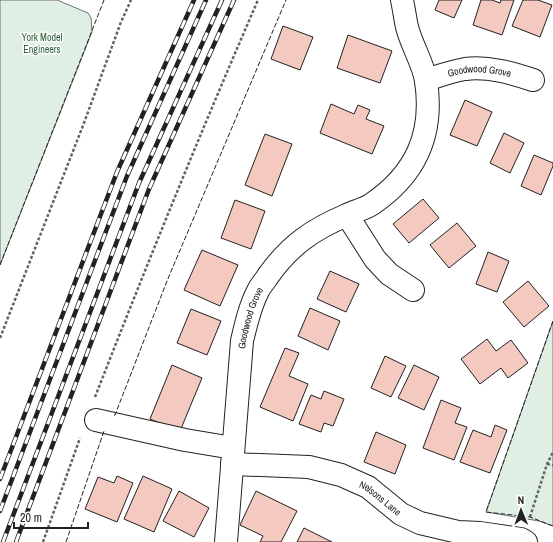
<svg xmlns="http://www.w3.org/2000/svg" width="553" height="542" font-family="'Archivo Narrow',sans-serif">
  <style>
    .green { fill: #e0efe3; stroke: #6f6f6f }
    .building { fill: #f3c9c0; stroke: #222 }
    .lines { fill: none; stroke-linecap: round; stroke-linejoin: round }
    .minor-casing { stroke: #222; stroke-width: 24 }
    .path { stroke: #646464; stroke-width: 2.5; stroke-dasharray: 3 2; stroke-linecap: butt }
    .minor { stroke: #fff; stroke-width: 22 }
    .rail-casing { stroke: #222; stroke-width: 4.5 }
    .rail { stroke: #fff; stroke-width: 3; stroke-dasharray: 9; stroke-linecap: butt }
    .fence { stroke: #222; stroke-width: 1; stroke-dasharray: 5 2; stroke-linecap: butt }
    .labels { text-anchor: middle; dominant-baseline: central; stroke-width: 3; stroke-linejoin: round; paint-order: stroke }
    .park-label { font-size: 10px; fill: #2f5e38; stroke: #fff }
    .street-label { font-size: 10px; fill: #222; stroke: #fff }
  </style>
  <rect width="100%" height="100%" fill="#fff"/>
  <path class="green" d="M0,0H57L88,13L91,18L92,32L0,265Z
    M553,321V526L539,521L486,512Z"/>
  <path class="building" d="M439,0H462L454,18L435,10Z
    M481,0H492L500,3L501,0H514L502,35L473,25Z
    M523,0H538L552,5L540,37L512,26Z
    M283,26L313,37L300,70L271,59Z
    M348,35L392,51L380,83L337,68Z
    M465,100L492,112L477,146L450,135Z
    M331,104L354,114L358,105L370,110L366,119L384,126L372,154L320,133Z
    M504,133L524,143L510,173L490,163Z
    M265,134L292,144L272,196L245,185Z
    M534,155L553,163V166L541,195L521,186Z
    M423,199L439,218L409,243L393,224Z
    M235,200L265,211L251,249L221,238Z
    M457,223L476,246L449,268L430,245Z
    M202,250L238,265L220,306L184,290Z
    M488,252L509,261L497,292L476,284Z
    M330,271L359,284L346,312L317,299Z
    M528,281L549,306L524,327L503,302Z
    M310,308L340,321L328,350L298,336Z
    M191,309L221,321L207,355L177,343Z
    M487,339L496,351L511,340L528,363L508,378L501,368L480,384L461,359Z
    M285,348L299,353L289,376L308,384L293,421L260,407Z
    M385,356L406,366L391,397L371,388Z
    M172,365L202,378L180,431L150,419Z
    M414,365L439,377L424,410L398,398Z
    M324,391L344,399L333,426L324,423L321,432L299,424L311,395L321,399Z
    M441,400L461,408L455,423L467,427L454,460L423,448Z
    M495,425L507,430L490,473L460,462L473,430L491,437Z
    M376,432L406,445L395,474L364,462Z
    M117,476L133,483L117,522L85,509L98,477L114,483Z
    M143,476L172,489L154,532L124,519Z
    M179,491L209,508L194,537L163,521Z
    M256,491L297,511L281,542H260L263,536L240,525Z
    M304,528L332,542H297Z"/>
  <g class="lines">
    <g class="minor-casing">
      <g id="minor">
        <path id="s1" d="M426,80C439,76 452,71 465,69C488,66 512,73 533,80"/>
        <path d="M347,215C355,211 365,209 372,204C416,174 434,134 426,81C424,65 411,44 407,27C405,18 404,9 402,0"/>
        <path d="M96,420L185,440L233,448"/>
        <path id="s2" d="M232,464L309,467L341,475L368,487L401,514L420,523L458,532L480,533L521,539L526,542"/>
        <path id="s3" d="M226,542L242,341C246,324 250,306 258,291C260,286 265,281 268,276C289,246 313,229 347,215L375,259L389,274L413,290"/>
      </g>
    </g>
    <path class="path" d="M0,338L84,123L121,22L131,0
      M95,397C147,264 201,131 258,0
      M547,464L553,465
      M530,517L547,464L553,452
      M43,542L80,438"/>
    <use href="#minor" class="minor"/>
    <g class="rail-casing">
      <path id="rail" d="M0,479L117,172L194,0
        M0,511L127,176L206,0
        M3,542L139,183L222,0
        M16,542L149,189L234,0"/>
    </g>
    <use href="#rail" class="rail"/>
    <path class="fence" d="M0,265L104,0
      M553,321L486,512L530,517L553,526
      M114,415H115L167,281L286,0
      M66,542L104,431"/>
  </g>
  <g class="labels">
    <g class="park-label">
      <text x="42" y="37">York Model<tspan x="42" dy="12">Engineers</tspan></text>
    </g>
    <g class="street-label">
      <text stroke="none"><textPath href="#s1" startOffset="55">Goodwood Grove</textPath></text>
      <text stroke="none"><textPath href="#s3" startOffset="226">Goodwood Grove</textPath></text>
      <text stroke="none"><textPath href="#s2" startOffset="156">Nelsons Lane</textPath></text>
    </g>
  </g>
  <g transform="translate(521 510) rotate(359)" stroke="#ffffff" stroke-width="3" paint-order="stroke">
  <path d="M0-3L7 15L0 10L-7 15Z" fill="#222222"/>
  <text y="-6" font-size="11" font-weight="bold" text-anchor="middle" fill="#222222">N</text>
  </g>
  <path d="M14 522v6h74v-6" fill="none" stroke="#222222" stroke-width="2"/>
  <text x="20" y="522" font-size="12" fill="#222222" stroke="#ffffff" stroke-width="3" paint-order="stroke">20 m</text>
</svg>
